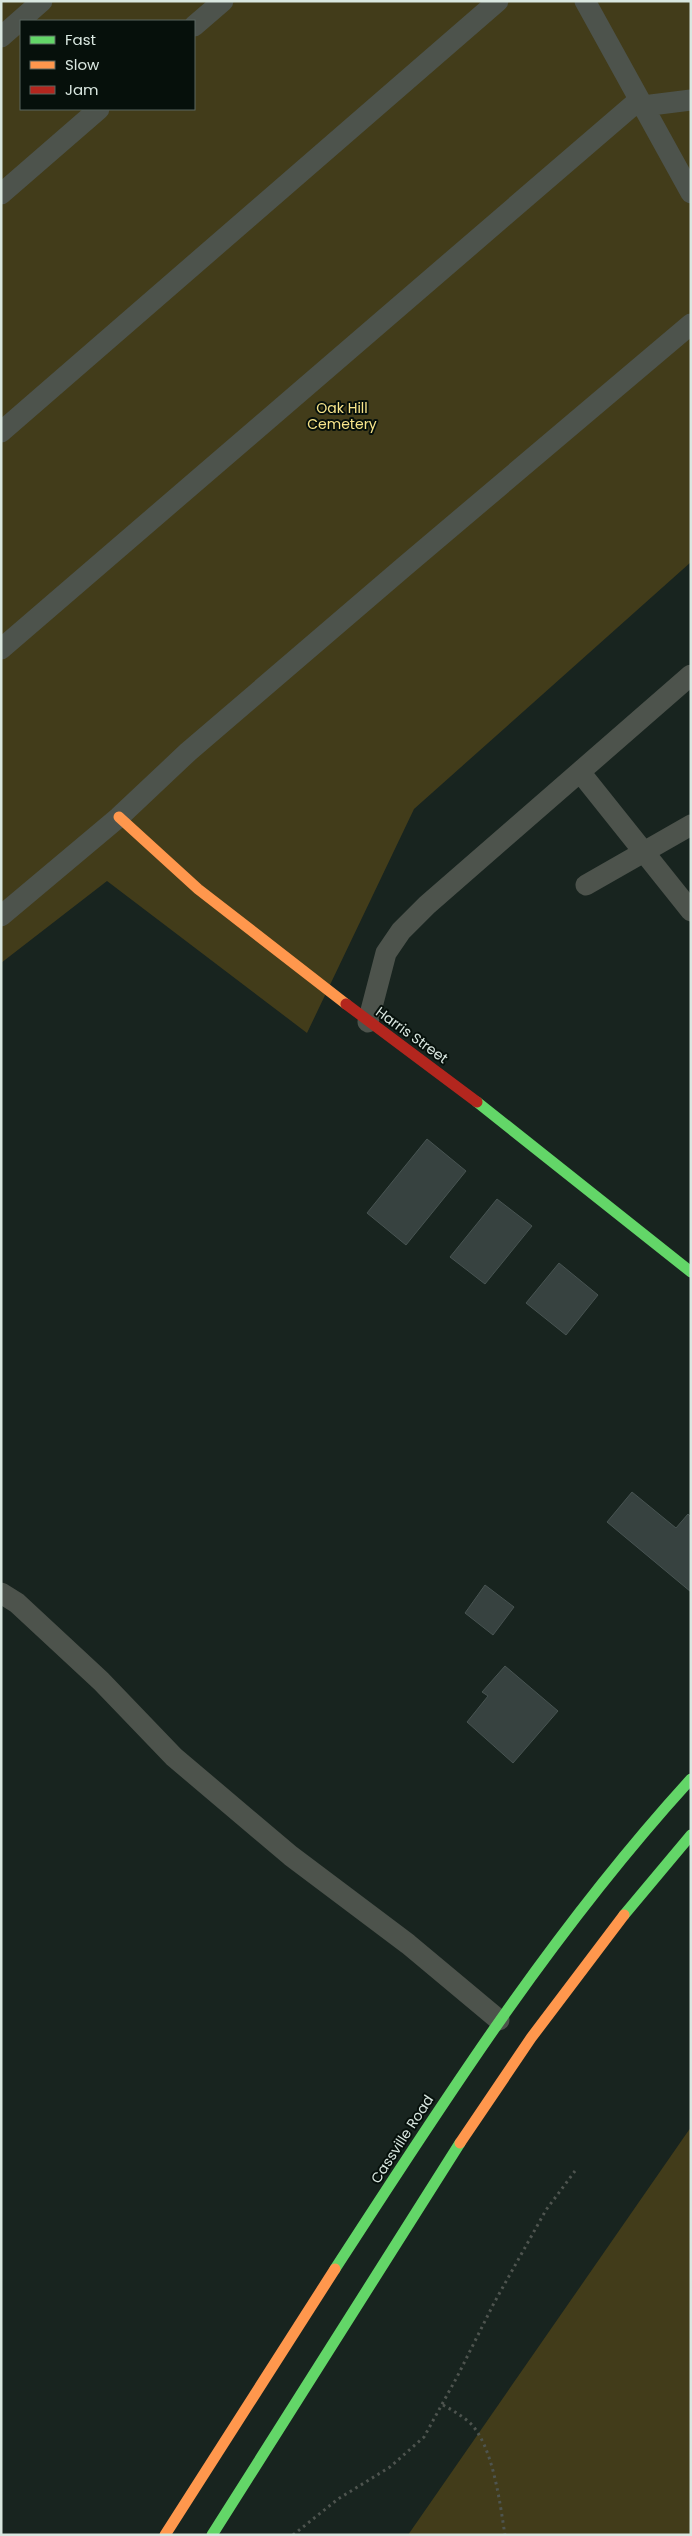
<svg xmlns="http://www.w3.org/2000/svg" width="692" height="2536" font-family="Poppins,sans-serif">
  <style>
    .green { fill: #423c1a; fill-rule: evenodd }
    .building { fill: #374240; stroke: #485452 }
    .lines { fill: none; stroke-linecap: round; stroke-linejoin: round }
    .path { stroke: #4e544f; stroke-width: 3; stroke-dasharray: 2.5 4; stroke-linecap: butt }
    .lane { stroke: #4d534c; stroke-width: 21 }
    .fast { stroke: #63d668; stroke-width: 11 }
    .slow { stroke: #ff974d; stroke-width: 11 }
    .jam { stroke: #b3261e; stroke-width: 11 }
    .labels { text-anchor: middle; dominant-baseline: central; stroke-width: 4; stroke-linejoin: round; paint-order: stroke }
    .park-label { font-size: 14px; fill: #f8e58b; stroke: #06100b }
    .street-label { font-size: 14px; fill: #d9e7e0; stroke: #06100b }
  </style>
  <rect width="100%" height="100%" fill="#18241f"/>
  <path class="green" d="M1,1H691V562L414,809L307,1033L107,881L1,963ZM21,21H194V109H21Z
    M691,2127V2535H408Z"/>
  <path class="building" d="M427,1139L466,1171L406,1245L367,1213Z
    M497,1199L532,1226L485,1284L450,1257Z
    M559,1263L598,1295L566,1335L526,1303Z
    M632,1492L676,1528L688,1514L691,1517V1592L607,1522Z
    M485,1585L514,1607L493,1635L465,1613Z
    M505,1666L558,1711L513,1763L467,1722L488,1696L482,1692Z"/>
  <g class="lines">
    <path class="path" d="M443,2405C452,2410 461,2415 469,2422C493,2444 500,2504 505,2535
      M293,2535L338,2499L390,2467L424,2437L457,2377L494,2303L546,2210L575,2171"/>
    <path class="lane" d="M585,1L691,193
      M194,26L223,1
      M1,37L42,1
      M643,106L691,100
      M1,194L99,109
      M1,432L498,1
      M1,649L639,100
      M580,772L691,911
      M586,885L691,825
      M1,916L119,817L188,752L405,566L691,324
      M368,1022L386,953L401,931L427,905L691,675
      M1,1593L17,1603L101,1681L174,1757L291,1856L408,1944L499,2020"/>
    <path class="fast" d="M477,1102L691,1272
      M624,1915L691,1835
      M335,2269C445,2099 554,1929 691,1779
      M212,2535L460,2143"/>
    <path class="slow" d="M119,817L198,889L346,1004
      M460,2143L531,2038L624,1915
      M165,2535L335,2269"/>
    <path class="jam" d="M346,1004L477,1102"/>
  </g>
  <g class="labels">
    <g class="park-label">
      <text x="342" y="408">Oak Hill<tspan x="342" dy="16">Cemetery</tspan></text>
    </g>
    <g class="street-label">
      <text transform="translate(412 1035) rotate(36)">Harris Street</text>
      <text transform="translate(402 2139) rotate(-57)">Cassville Road</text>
    </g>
  </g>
  <rect width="692" height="2536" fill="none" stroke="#d9e7e0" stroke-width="5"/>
  <rect x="20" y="20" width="175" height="90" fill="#06100b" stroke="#5a6660"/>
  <rect x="30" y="36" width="25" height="8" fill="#63d668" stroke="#5a6660"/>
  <text x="65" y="45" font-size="15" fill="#d9e7e0">Fast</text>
  <rect x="30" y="61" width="25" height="8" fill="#ff974d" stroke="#5a6660"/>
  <text x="65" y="70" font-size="15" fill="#d9e7e0">Slow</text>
  <rect x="30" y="86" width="25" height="8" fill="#b3261e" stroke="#5a6660"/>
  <text x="65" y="95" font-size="15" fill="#d9e7e0">Jam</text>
</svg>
